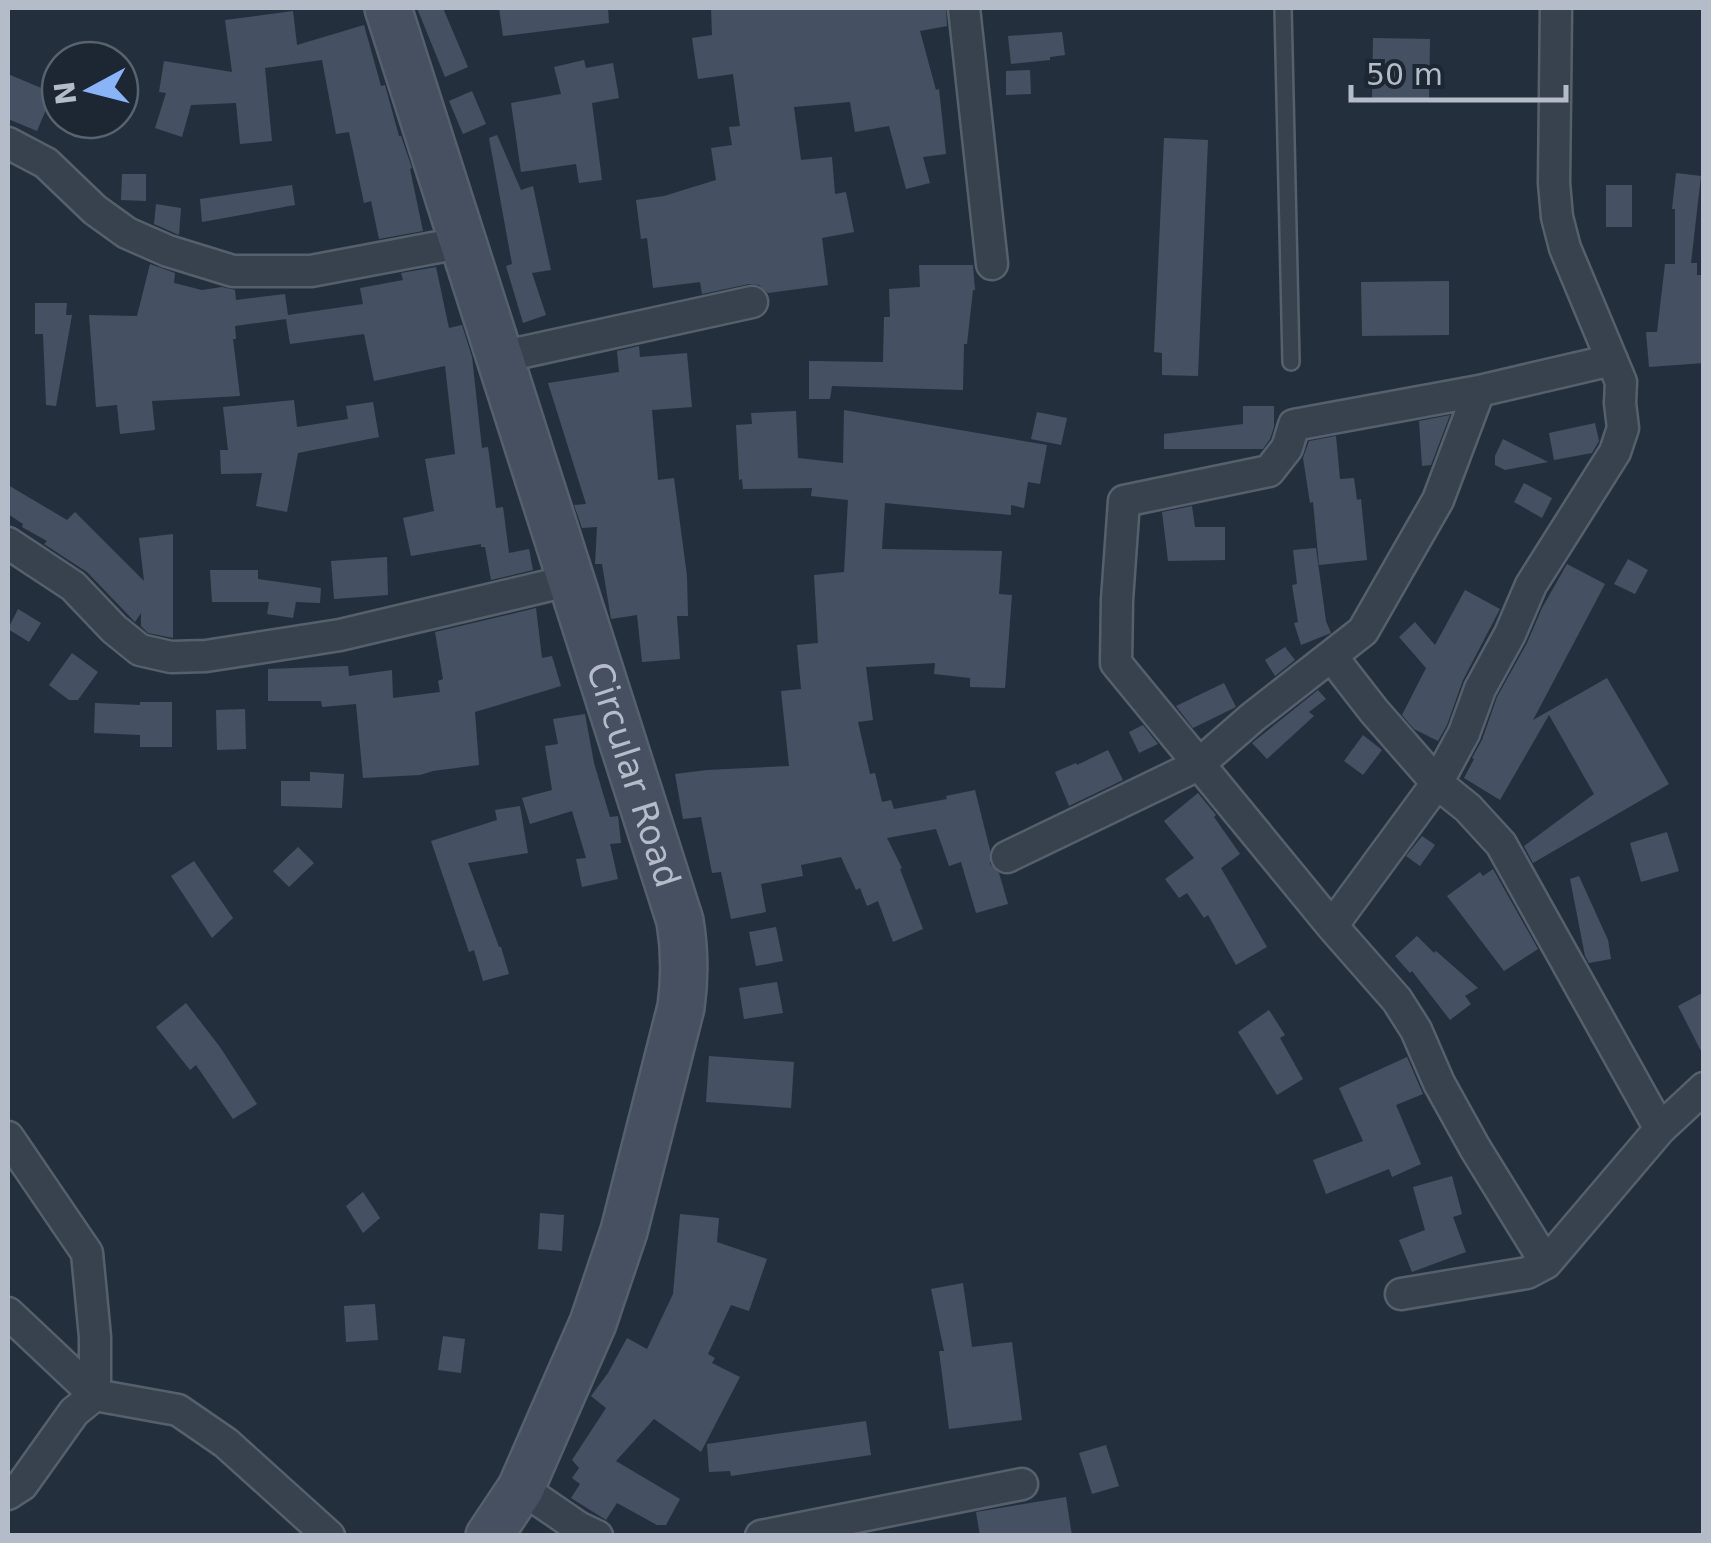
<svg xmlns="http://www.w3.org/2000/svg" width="1711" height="1543" font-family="'DejaVu Sans',sans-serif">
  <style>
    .building { fill: #455162 }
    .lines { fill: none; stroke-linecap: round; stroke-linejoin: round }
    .lane-casing { stroke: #565f6c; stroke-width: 20 }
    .street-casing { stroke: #565f6c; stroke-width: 35 }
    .secondary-casing { stroke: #565f6c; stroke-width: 50 }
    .lane { stroke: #38414e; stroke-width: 15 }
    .street { stroke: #38414e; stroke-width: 30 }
    .secondary { stroke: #465061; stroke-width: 45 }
    .labels { text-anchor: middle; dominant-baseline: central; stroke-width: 9; stroke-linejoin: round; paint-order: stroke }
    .street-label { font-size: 35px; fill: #b4bcc9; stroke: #1d2633 }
  </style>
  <rect width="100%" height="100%" fill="#242f3e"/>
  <path class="building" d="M417,8H443L468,67L445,77Z
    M499,8H608L609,23L503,36Z
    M711,8H946L947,26L920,31L936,90L939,89L946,154L923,157L930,183L906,189L889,126L855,132L850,102L794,107L801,160L832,157L835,194L846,192L854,232L822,238L828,285L768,293L759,285L749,284L702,294L700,282L653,288L647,238L641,239L636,200L664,196L716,180L711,148L732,145L729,127L740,126L733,74L698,79L692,38L712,35Z
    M293,11L297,45L364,25L381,86L385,85L399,136H401L412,168L410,169L423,231L379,239L371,201L364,203L349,132L336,134L322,60L265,68L272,141L240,144L236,103L191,105L182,137L155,128L166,93L159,92L164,61L232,72L225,20Z
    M1062,32L1065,55L1050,57V60L1011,64L1008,36Z
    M1373,38L1430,39L1429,99H1372Z
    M584,60L586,68L613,63L619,98L592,103L602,180L579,183L576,164L521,172L511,103L561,94L554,67Z
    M1030,70L1031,94L1006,95V71Z
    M8,74L53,93L37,131L8,119Z
    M472,91L486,124L463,134L449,101Z
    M497,135L521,190L533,186L551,270L532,273L546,315L523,323L506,266L512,264L489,138Z
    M1164,138L1208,140L1198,376L1162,375V353L1154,352Z
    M1676,173L1701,176L1691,263H1697V275H1704V363L1649,367L1646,332H1657L1665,264H1675V209H1672Z
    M122,174H146V201L121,200Z
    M292,185L295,205L202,222L200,199Z
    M1606,185H1632V227H1606Z
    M156,204L181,208L179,235L154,224Z
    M150,264L175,273L174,283L202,290L222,287L235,290L236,300L285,294L288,315L363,304L360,288L403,280L401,273L436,267L449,328L462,325L472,357L482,448L488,447L496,508L503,507L509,553L529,549L533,570L491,580L485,547H481V544L411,556L403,518L434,511L425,459L455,454L445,366L374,381L364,334L290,344L286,319L235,326L236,339H233L240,396L152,401L155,430L120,434L117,405L96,407L89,315L137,316Z
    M919,265H973L975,290H973L967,344H964L963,390L832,386L830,399H809V361L883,362L884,317H890L889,289L920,287Z
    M1449,281V335L1362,336L1361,282Z
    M35,303H67L66,315H72L56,406L46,405L43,334H35Z
    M639,346L640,357L687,353L692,407L652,410L658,480L674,478L687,576L688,616H677L680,659L642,662L637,615L611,619L602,564H595L597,527L582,528L574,505L586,504L548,383L619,372L617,351Z
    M294,400L297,427L348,419L346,406L373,402L379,437L298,453L287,512L256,506L262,473L221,474L220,450H228L223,407Z
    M1243,406H1274V427L1270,439L1263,449H1164V434L1243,424Z
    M844,410L1047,445L1040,484L1028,482L1024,508L1011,505V515L885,503L882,549L1002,551L999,594L1012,595L1005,688L970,687V678L934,674L935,663L866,667L873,720L858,722L870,774L875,773L882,802L891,800L894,809L947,799L946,796L975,790L990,850V864L999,873L1008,904L976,913L961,862L949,866L936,829L887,838L902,868L900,869L923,929L893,942L878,901L867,906L860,888L856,890L841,857L801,865L803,876L761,884L766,912L731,919L721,872L712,873L701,817L683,819L675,774L707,770L789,766L781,691L801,689L797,645L818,643L814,575L844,572L848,500L811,496L812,488L743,489L742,479L739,480L736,425L752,424L751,413L796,411L798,458L843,463Z
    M1037,412L1067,418L1061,445L1031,439Z
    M1450,415L1431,465L1422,466L1419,421Z
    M1595,423L1599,441L1592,453L1554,460L1549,433Z
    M1336,436L1340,479L1354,478L1357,500L1361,499L1367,560L1319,565L1313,502L1310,503L1303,458L1309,441Z
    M1503,439L1548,462L1505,470L1495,465V456Z
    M1524,483L1552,498L1542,518L1514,502Z
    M8,485L67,520L75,512L144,581L139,538L173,534V638L148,633L141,626V613L135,622L87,572L44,544L47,541L22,527L23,524L8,514Z
    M1192,506L1195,527H1225V560L1168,561L1162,512Z
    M1316,548L1326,621L1331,633L1301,645L1294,623L1298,622L1292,585L1297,584L1293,550Z
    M387,557L388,595L334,599L331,561Z
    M1628,559L1648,570L1635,594L1614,584Z
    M1567,564L1605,584L1533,720L1607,678L1669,784L1533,863L1524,846L1594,794L1549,715L1500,800L1464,778L1474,759L1472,758L1482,740L1497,697L1527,643L1542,608Z
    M210,570H258V579L321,588L320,603L296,602L293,618L267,614L269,602H212Z
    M1465,590L1500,609L1463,680L1447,725L1438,741L1414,729L1402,715L1426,668L1399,637L1415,622L1435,645Z
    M536,608L542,658L552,656L561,686L475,712L479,765L433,771L420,775L363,778L356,704L322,707L321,701H268V669L348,666L349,676L392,670L393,698L440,692L438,681L443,679L435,632Z
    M18,609L41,623L29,642L8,629Z
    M1285,647L1295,660L1275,676L1265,660Z
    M72,653L98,672L78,700H69L49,685Z
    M1224,683L1236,707L1193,728L1176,706Z
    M1318,690L1326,699L1309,712L1314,716L1267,759L1252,743Z
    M140,702H172V747H140V735L94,733L95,703L140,705Z
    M245,709L246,749L217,750L216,710Z
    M585,714L594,763L610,817L618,816L621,843L610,844L618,879L582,887L576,859L586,858L572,811L530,824L522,798L552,790L545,746L558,744L553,719Z
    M1143,725L1158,744L1139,753L1129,732Z
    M1363,735L1382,750L1363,775L1344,761Z
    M1108,750L1123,780L1069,806L1055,772L1076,763L1077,765Z
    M310,772L344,774L342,808L281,806V781H310Z
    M1198,793L1216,815L1214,817L1240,854L1221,868L1267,947L1236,965L1208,915L1204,918L1187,893L1179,898L1165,879L1194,858L1164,821Z
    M520,806L528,853L468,863L499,947H501L509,974L483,981L474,950L469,952L431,841L497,820L495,810Z
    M1667,832L1679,871L1641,882L1630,843Z
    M1422,836L1435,845L1420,866L1406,856Z
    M298,847L314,863L289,887L273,871Z
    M194,861L233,918L212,938L171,876Z
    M1493,869L1538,949L1504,971L1447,896L1480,872L1483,876Z
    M1579,876L1608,940L1611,959L1589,963L1585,956L1570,879Z
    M776,927L783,961L756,966L749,932Z
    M1417,936L1434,953L1436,951L1478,988L1465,996L1471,1004L1450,1020L1412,971L1410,973L1395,956Z
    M777,982L783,1013L744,1019L739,988Z
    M1704,992V1057L1678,1006Z
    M186,1003L220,1047L257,1104L233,1119L196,1065L190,1070L156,1027Z
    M1269,1010L1285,1035L1280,1038L1303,1079L1277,1095L1238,1032Z
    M709,1056L794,1062L791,1108L706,1102Z
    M1407,1057L1423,1094L1396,1105L1421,1164L1392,1177L1389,1169L1326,1194L1313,1160L1363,1141L1339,1088Z
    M1452,1176L1462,1214L1453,1217L1466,1252L1412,1272L1399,1240L1425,1230L1413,1187Z
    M363,1192L380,1218L363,1233L346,1206Z
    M540,1213L564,1215L562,1251L538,1249Z
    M680,1214L719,1218L717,1242L767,1259L749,1311L731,1305L708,1354L715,1358L712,1363L740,1377L701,1452L654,1419L616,1461L680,1499L666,1525H657L617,1503L606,1520L571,1498L580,1484L572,1478L579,1468L572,1460L606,1408L591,1396L608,1373L627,1338L647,1349L673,1294Z
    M963,1283L972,1347L1012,1342L1022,1420L949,1429L939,1351H944L931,1289Z
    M375,1304L378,1340L346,1342L344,1306Z
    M443,1336L465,1339L461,1373L438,1370Z
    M866,1421L871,1455L731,1476L730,1471L709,1472L707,1444Z
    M1106,1445L1119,1486L1092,1494L1079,1453Z
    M1066,1497L1072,1536H980L976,1512Z"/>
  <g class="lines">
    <g class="lane-casing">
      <path id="lane" d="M1283,8L1291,362"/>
    </g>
    <g class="street-casing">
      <path id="street" d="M964,8L992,264
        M8,143L46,163L95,210L127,233L168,251L233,271H311L465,242
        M501,357L752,302
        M8,543L73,586L114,629L140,650L171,657L206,656L340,635L572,580
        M1332,657L1374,711L1437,783L1468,808L1501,844L1660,1129
        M1007,857L1198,765L1253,717L1363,631L1438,500L1479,391
        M1332,926L1437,783L1464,733L1480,689L1510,634L1531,585L1615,452L1623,428L1620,403L1621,382L1565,248L1557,217L1554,183L1556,8
        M8,1137L87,1253L95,1337V1395L74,1412L22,1485L8,1494
        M1546,1263L1475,1148L1439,1083L1416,1030L1397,1000L1332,926L1116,663L1117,600L1124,501L1269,471L1287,448L1294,425L1479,391L1612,360
        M1401,1294L1527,1273L1546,1263L1660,1129L1704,1088
        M8,1313L95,1395L178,1410L226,1443L329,1536
        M521,1488L578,1527L597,1536
        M761,1536L1022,1484"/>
    </g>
    <g class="secondary-casing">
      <g id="secondary">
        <path id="s1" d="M388,8L680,921C685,951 685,978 681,1007L624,1231L593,1323L521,1488L489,1536"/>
      </g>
    </g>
    <use href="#lane" class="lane"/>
    <use href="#street" class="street"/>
    <use href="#secondary" class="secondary"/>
  </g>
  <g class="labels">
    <g class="street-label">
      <text stroke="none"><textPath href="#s1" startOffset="805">Circular Road</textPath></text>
    </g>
  </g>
  <rect width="1711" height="1543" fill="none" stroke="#b4bcc9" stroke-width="20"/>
  <g transform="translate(90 90) rotate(263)"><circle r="48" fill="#1d2633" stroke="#59626f" stroke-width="2.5"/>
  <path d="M0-8L18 38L0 25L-18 38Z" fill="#8ab4f8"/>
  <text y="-15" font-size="28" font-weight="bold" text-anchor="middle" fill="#b4bcc9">N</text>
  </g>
  <path d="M1351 85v15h215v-15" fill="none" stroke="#b4bcc9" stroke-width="5"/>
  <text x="1366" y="85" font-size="30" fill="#b4bcc9" stroke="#1d2633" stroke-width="8" paint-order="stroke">50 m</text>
</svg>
